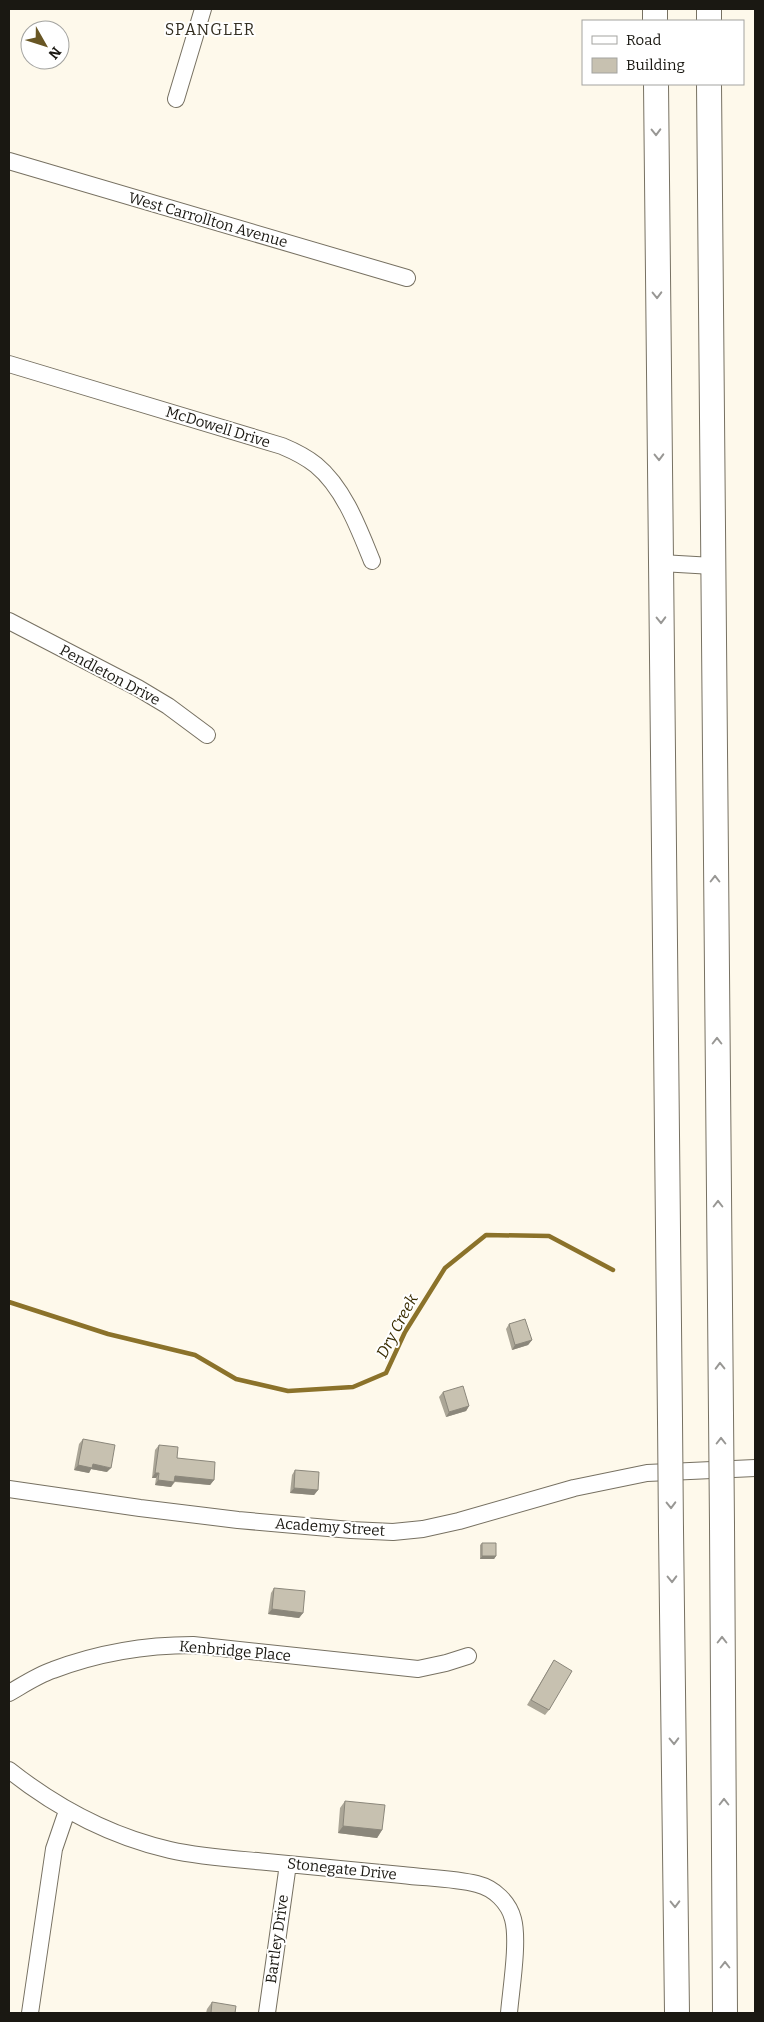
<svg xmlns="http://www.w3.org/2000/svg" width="764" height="2022" font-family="Bitter,serif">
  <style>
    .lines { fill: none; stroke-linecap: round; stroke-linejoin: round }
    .stream { stroke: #8b722a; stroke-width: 4.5 }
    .minor-casing { stroke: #777162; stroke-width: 18 }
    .highway-casing { stroke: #777162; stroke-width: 26 }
    .minor { stroke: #fff; stroke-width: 16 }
    .highway { stroke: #fff; stroke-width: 24 }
    .highway-bridge-casing { stroke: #777162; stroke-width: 26; stroke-linecap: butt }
    .highway-bridge { stroke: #fff; stroke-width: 24 }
    .wall { fill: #aba697 }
    .shaded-wall { fill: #8b877b }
    .building { fill: #c7c1b0; stroke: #8b877b }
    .oneway { stroke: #989794 }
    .labels { text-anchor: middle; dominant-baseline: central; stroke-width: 4; stroke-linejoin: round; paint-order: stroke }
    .street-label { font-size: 15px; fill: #1a1812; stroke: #fff }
    .neighbourhood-label { font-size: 16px; letter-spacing: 1px; fill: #332e20; stroke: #fff }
    .water-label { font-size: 16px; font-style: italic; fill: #3a2d01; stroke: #fff }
  </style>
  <rect width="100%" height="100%" fill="#fef9eb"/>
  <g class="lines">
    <path class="stream" d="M9,1302L108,1334L195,1355L236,1379L288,1391L353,1387L386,1373L405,1332L445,1268L486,1235L549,1236L613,1270"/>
    <g class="minor-casing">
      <path id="minor" d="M176,99L203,9
        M9,161L407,278
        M9,364L282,446C294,451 306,457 316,465C344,488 359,529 372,561
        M661,563L713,566
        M9,621L138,688L168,706L207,735
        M9,1489L140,1508L238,1520L351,1530L393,1532L423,1529L459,1521L574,1488L647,1473L755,1468
        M9,1693C23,1685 38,1675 53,1670C98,1653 145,1645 193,1645L418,1669L446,1663L468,1656
        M9,1770C57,1808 109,1836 170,1850C201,1857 234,1859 267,1862C312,1866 357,1871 402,1875C426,1878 453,1878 477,1884C485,1886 494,1891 500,1897C506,1903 511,1911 513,1919C519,1941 511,1989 509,2013
        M30,2013L54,1849L67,1811
        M267,2013L288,1864"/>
    </g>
    <g class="highway-casing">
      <path id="highway" d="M655,9V21
        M709,9V21
        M656,84L670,1421
        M709,84L721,1415
        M722,1525L725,2013
        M671,1530L677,2013"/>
    </g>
    <use href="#minor" class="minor"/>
    <use href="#highway" class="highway"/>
    <g class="highway-bridge-casing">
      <path id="highway-bridge" d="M721,1415L722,1525
        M670,1421L671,1530"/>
    </g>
    <use href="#highway-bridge" class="highway-bridge"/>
  </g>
  <path class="wall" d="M509,1324L532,1340L528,1345L512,1350L506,1329Z
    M443,1392L469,1406L466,1411L446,1417L439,1397Z
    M83,1439L107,1472L91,1469L89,1473L74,1470L79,1444Z
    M159,1445L177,1458L214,1480L210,1485L175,1482L171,1487L155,1485L156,1478H152L155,1450Z
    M295,1470L318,1490L314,1495L290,1493L292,1475Z
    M482,1543L496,1556L494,1559H480V1545Z
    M274,1588L303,1613L299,1618L268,1614L271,1593Z
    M554,1660L549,1710L545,1715L527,1705Z
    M345,1801L382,1830L377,1838L338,1833L340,1808Z
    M212,2002L235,2013H206L207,2009Z"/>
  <path class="shaded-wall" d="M532,1340L528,1345L512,1350L515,1345Z
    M469,1406L466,1411L446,1417L449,1412Z
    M93,1464L111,1468L107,1472L91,1469L89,1473L74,1470L78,1465Z
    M155,1473H159L156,1478H152Z
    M175,1476L214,1480L210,1485L172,1481Z
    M158,1480L174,1482L171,1487L155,1485Z
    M294,1488L318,1490L314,1495L290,1493Z
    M482,1556H496L494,1559H480Z
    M272,1609L303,1613L299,1618L268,1614Z
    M343,1826L382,1830L377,1838L338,1833Z"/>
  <path class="building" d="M525,1319L532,1340L515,1345L509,1324Z
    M463,1386L469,1406L449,1412L443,1392Z
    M83,1439L115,1445L111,1468L93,1464L92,1468L78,1465Z
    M159,1445L178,1447L177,1458L215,1462L214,1480L175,1476L174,1482L158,1480L159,1473H155Z
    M295,1470L319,1472L318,1490L294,1488Z
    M482,1543H496V1556H482Z
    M274,1588L305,1591L303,1613L272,1609Z
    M554,1660L572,1671L549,1710L531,1700Z
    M345,1801L385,1805L382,1830L343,1826Z
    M212,2002L236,2006L235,2013H211Z"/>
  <defs><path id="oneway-chevron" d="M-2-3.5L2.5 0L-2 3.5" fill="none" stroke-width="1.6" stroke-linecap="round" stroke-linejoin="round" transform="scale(1.25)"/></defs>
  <g class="oneway">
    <use href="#oneway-chevron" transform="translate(656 132) rotate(89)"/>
    <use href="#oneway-chevron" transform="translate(657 295) rotate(89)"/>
    <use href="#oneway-chevron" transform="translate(659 457) rotate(89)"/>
    <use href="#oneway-chevron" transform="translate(661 620) rotate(89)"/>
    <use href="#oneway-chevron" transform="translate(715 879) rotate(-90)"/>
    <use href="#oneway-chevron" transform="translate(717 1041) rotate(-90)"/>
    <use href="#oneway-chevron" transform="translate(718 1204) rotate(-90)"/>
    <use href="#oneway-chevron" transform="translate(720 1366) rotate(-91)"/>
    <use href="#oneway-chevron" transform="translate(721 1441) rotate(-90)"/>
    <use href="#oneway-chevron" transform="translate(671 1505) rotate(89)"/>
    <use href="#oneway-chevron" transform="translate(672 1579) rotate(89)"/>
    <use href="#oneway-chevron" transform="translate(722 1640) rotate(-90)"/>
    <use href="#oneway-chevron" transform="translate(674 1741) rotate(89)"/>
    <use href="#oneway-chevron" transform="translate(724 1802) rotate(-90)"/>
    <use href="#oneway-chevron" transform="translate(675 1904) rotate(89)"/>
    <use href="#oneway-chevron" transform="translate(725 1965) rotate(-90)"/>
  </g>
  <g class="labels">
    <g class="street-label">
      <text transform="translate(208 220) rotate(16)">West Carrollton Avenue</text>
      <text transform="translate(218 427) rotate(17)">McDowell Drive</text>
      <text transform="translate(110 675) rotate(28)">Pendleton Drive</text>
      <text transform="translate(330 1527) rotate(4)">Academy Street</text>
      <text transform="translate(235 1651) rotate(5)">Kenbridge Place</text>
      <text transform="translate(342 1869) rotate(6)">Stonegate Drive</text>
      <text transform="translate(277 1939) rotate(-82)">Bartley Drive</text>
    </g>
    <g class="neighbourhood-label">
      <text x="210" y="29">SPANGLER</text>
    </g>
    <g class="water-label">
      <text transform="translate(397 1326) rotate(-62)">Dry Creek</text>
    </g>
  </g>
  <rect width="764" height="2022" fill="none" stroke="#1a1812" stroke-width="20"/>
  <rect x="582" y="20" width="162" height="65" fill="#ffffff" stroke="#a3a3a0"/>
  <rect x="592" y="36" width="25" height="8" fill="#ffffff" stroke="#a3a3a0"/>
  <text x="626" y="45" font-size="15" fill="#1a1812">Road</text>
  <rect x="592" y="58" width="25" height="15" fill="#c7c1b0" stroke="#a3a3a0"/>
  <text x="626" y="70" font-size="15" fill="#1a1812">Building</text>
  <g transform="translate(45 45) rotate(129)"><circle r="24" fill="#ffffff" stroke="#a3a3a0"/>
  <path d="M0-4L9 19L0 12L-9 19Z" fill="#685624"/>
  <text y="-8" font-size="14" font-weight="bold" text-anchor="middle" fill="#1a1812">N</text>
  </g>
</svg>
